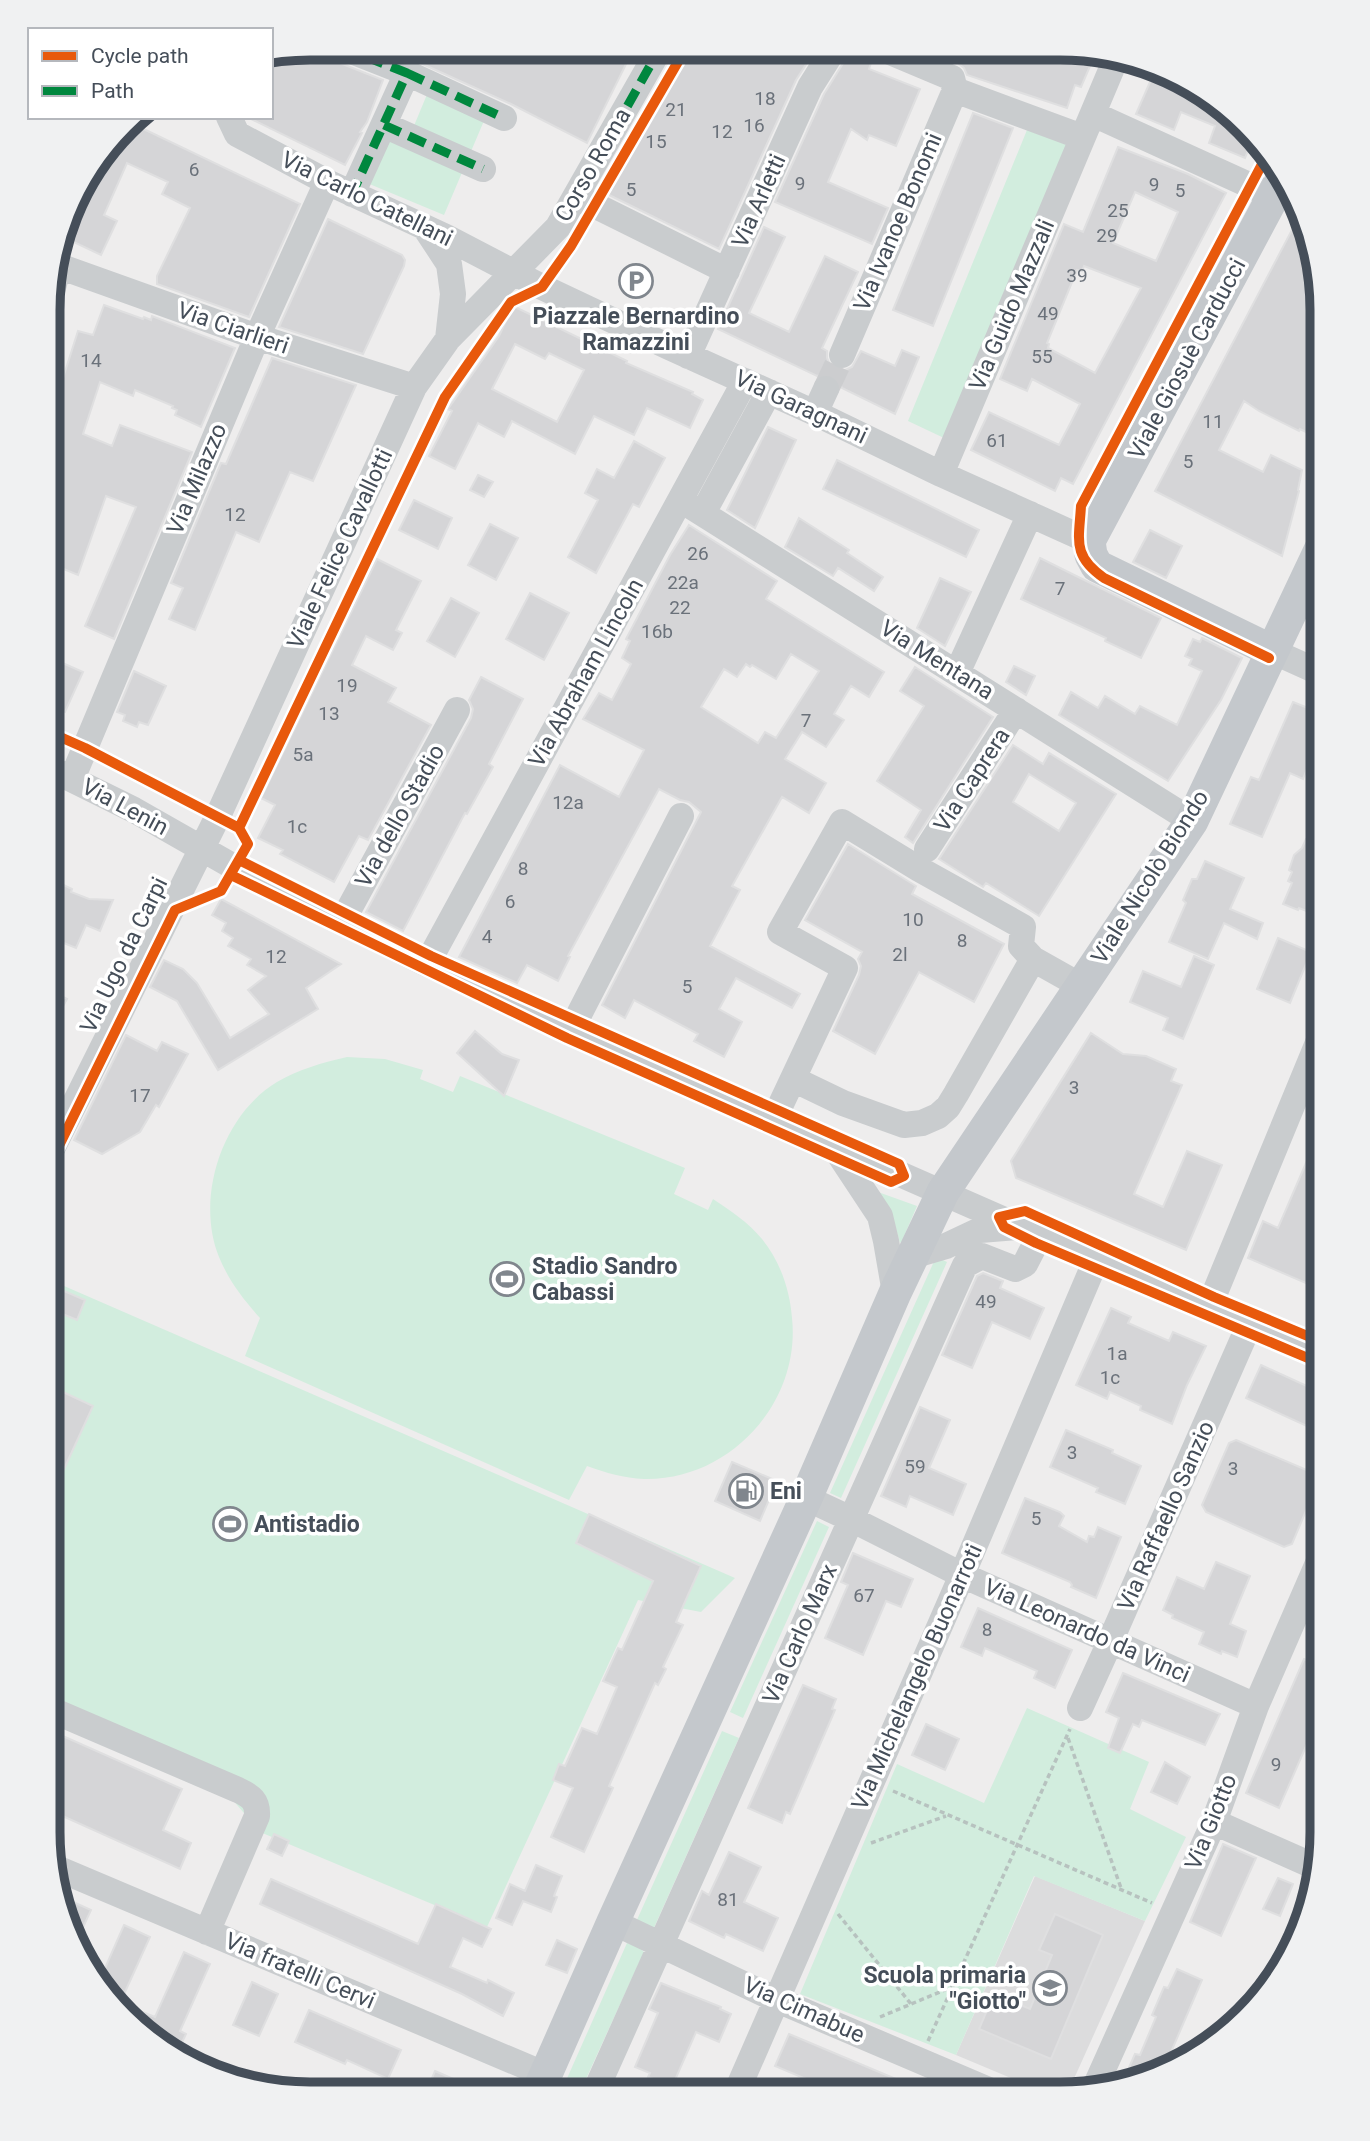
<svg xmlns="http://www.w3.org/2000/svg" width="1370" height="2141" font-family="Roboto,sans-serif">
  <style>
    .education { fill: #dcdcdd }
    .green { fill: #d2edde }
    .building { fill: #d5d5d7; stroke: #dfdfe0; stroke-width: 2; fill-rule: evenodd }
    .lines { fill: none; stroke-linecap: round; stroke-linejoin: round }
    .minor-tunnel { stroke: #cccdcf; stroke-width: 26; stroke-dasharray: 26 13; stroke-linecap: butt }
    .path { stroke: #b7c2bf; stroke-width: 3.5; stroke-dasharray: 5 3.5; stroke-linecap: butt }
    .minor { stroke: #c9ccce; stroke-width: 26 }
    .major { stroke: #c4c8cc; stroke-width: 33 }
    .quiet { stroke: #00873e; stroke-width: 9; stroke-dasharray: 18 9; stroke-linecap: butt }
    .cycleway-casing { stroke: #fff; stroke-width: 15 }
    .cycleway { stroke: #e8590c; stroke-width: 10 }
    .labels { text-anchor: middle; dominant-baseline: central; stroke-width: 7; stroke-linejoin: round; paint-order: stroke }
    .number-label { font-size: 19px; fill: #6a717a }
    .street-label { font-size: 23px; fill: #454e59; stroke: #fff }
    .poi-label { font-size: 23px; font-weight: bold; fill: #454e59; stroke: #fff; text-anchor: start }
    .rim { fill: none; stroke: #454e59; stroke-width: 9 }
  </style>
  <rect width="100%" height="100%" fill="#eeeded"/>
  <path class="education" d="M1035,1876L1145,1921L1068,2092L1061,2094H1049L956,2055Z"/>
  <path class="green" d="M428,92L486,116L444,215L367,183L387,138L406,145Z
    M1027,130L1068,145L944,438L908,421Z
    M347,1057L385,1059L423,1070L420,1079L453,1092L460,1076L685,1168L674,1194L708,1210L713,1199C731,1211 748,1222 762,1239C780,1261 790,1290 792,1318C801,1402 730,1481 644,1479C624,1478 606,1473 587,1466L569,1500L245,1356L260,1318C243,1299 229,1281 219,1257C195,1198 222,1115 277,1082C299,1069 322,1063 347,1057Z
    M878,1192L917,1206L902,1241L900,1243L893,1218Z
    M936,1257L947,1262L841,1498L830,1493Z
    M48,1279L735,1578L701,1612L638,1600L487,1927L260,1832L232,1799L47,1716Z
    M817,1521L829,1527L743,1718L730,1712Z
    M1027,1708L1149,1762L1130,1809L1186,1837L1145,1921L1034,1876L956,2055L800,1994L897,1764L984,1803Z
    M722,1731L739,1738L653,1930L636,1922Z
    M627,1943L637,1946L644,1952L580,2092H561Z"/>
  <path class="building" d="M310,47H326L328,56L335,61L383,80L367,122L360,132L362,133L345,165L247,117H271V55Z
    M385,47L588,48H634L587,143L511,104Z
    M689,48L816,49L796,80L719,249L603,192Z
    M850,49H868L872,60L869,69L920,89L896,146L869,135L867,140L851,129L828,182L888,208L872,244L775,202L824,94L847,57Z
    M924,49L1095,50H1097L1081,87L1075,85L1067,108L967,75L964,68L958,63Z
    M1157,66L1220,101L1254,136L1245,158L1209,143L1215,126L1181,112L1174,130L1136,114Z
    M973,113L1013,128L933,326L893,310Z
    M129,122L300,204L249,317L157,284V276L190,208L162,194L168,182L127,163L104,215L117,221L101,255L61,236L74,193Z
    M1118,147L1188,174L1226,193L1073,484L1061,478L1055,491L971,450L989,412L1059,445L1071,422L1080,404L1032,379L1027,391L1000,379L1064,224L1083,232ZM1135,192L1178,212L1156,261L1113,243ZM1084,266L1141,288L1095,373L1048,348L1049,344L1047,343L1077,270L1082,271Z
    M328,219L402,255L405,260L404,266L363,354L279,327Z
    M1305,222L1323,310V386L1310,434L1300,429L1299,431L1259,411L1244,401L1219,450L1263,472L1271,455L1302,470L1298,490L1299,491L1282,556L1155,491L1294,226Z
    M764,227L785,237L749,313L789,332L825,256L858,272L822,348L827,351V358L830,365L835,369L843,371L852,367L861,351L895,366L902,350L919,357L895,414L842,388L839,380L833,375L825,373L817,376L718,329Z
    M104,305L143,319L144,317L151,320L152,316L235,348L201,427L175,415L177,410L172,408L173,406L135,390L133,396L100,382L83,434L112,446L120,425L192,452L114,639L85,626L136,507L106,496L78,575L49,563V422L78,331L93,335Z
    M513,306L627,361L626,363L693,392L692,394L703,400L690,428L647,408L634,435L594,416L575,454L512,421L504,437L478,423L455,469L429,456L452,411L448,409L499,336ZM515,344L545,359L549,353L584,370L557,422L492,389Z
    M272,358L356,385L313,481L290,472L259,542L236,532L195,630L169,619L183,588L171,583L221,463L226,464Z
    M768,427L796,440L755,528L727,510Z
    M634,441L665,458L639,507L633,504L596,573L568,557L598,500L585,493L597,469L614,478Z
    M837,460L979,530L966,557L823,489Z
    M478,475L493,482L484,497L470,490Z
    M414,500L452,518L438,549L399,530Z
    M799,518L849,550L847,553L883,577L874,591L838,568L833,576L785,547Z
    M490,524L518,538L496,580L468,565Z
    M689,525L777,581L766,599L884,672L869,697L851,686L834,714L844,720L826,747L802,732L785,759L826,783L809,813L782,797L732,886L740,890L710,946L800,994L792,1008L736,978L719,1009L742,1022L724,1057L694,1041L698,1034L634,1000L625,1018L602,1005L701,812L689,802L680,800L659,789L568,956L570,957L558,981L527,965L517,983L459,957L560,765L619,797L644,750L583,719L599,693L612,700L631,664L622,658L630,641L626,639L670,555ZM791,654L819,671L776,738L765,732L758,743L701,707L724,669L737,677L746,664L750,667L752,665L776,679Z
    M1150,530L1182,546L1166,578L1133,562Z
    M1040,558L1161,618L1141,658L1105,641L1106,638L1021,599Z
    M377,559L421,581L396,630L402,633L393,650L366,636L352,665L396,688L388,702L431,725L368,840L359,836L334,882L280,854L283,850L258,838L275,805L261,798Z
    M940,578L971,592L945,646L917,628Z
    M530,593L569,613L544,660L506,639Z
    M451,598L479,613L455,657L427,641Z
    M1202,638L1242,658L1221,700L1168,781L1059,715L1071,692L1098,708L1105,696L1135,714L1140,706L1177,725L1202,671L1189,665L1192,659L1185,656L1193,639L1200,642Z
    M49,657L83,672L65,712L49,704Z
    M1014,666L1035,676L1026,695L1006,682Z
    M915,667L993,717L913,843L905,837L921,810L877,781L924,706L900,691Z
    M134,671L166,686L148,725L139,722L137,727L123,721L125,715L117,712Z
    M481,677L523,699L489,764L493,767L467,814L465,813L403,931L366,912L471,718L473,709L469,700Z
    M1293,702L1323,714V745L1317,743L1303,779L1290,773L1262,837L1230,824L1251,777L1259,780Z
    M1013,745L1043,764L1049,753L1116,794L1039,916L986,883L983,887L939,859ZM1029,774L1076,803L1059,831L1013,802Z
    M1323,810V892L1318,890L1309,912L1299,908L1298,910L1283,904L1292,883L1288,881L1292,872L1289,870L1294,855L1302,848L1306,839L1309,840Z
    M848,844L916,886L912,894L1004,944L974,1002L919,972L875,1054L833,1031L859,975L861,966L858,959L862,952L805,920Z
    M1205,861L1244,878L1230,909L1263,923L1257,939L1224,923L1208,959L1169,942L1186,903L1183,900L1192,879H1197Z
    M49,878L72,889L71,892L89,899L113,900L100,931L86,925L76,948L49,937Z
    M221,899L341,964L306,988L318,1009L218,1070L177,1001L150,987L164,960L183,969L197,983L230,1038L269,1014L248,990L266,976L247,965L251,959L228,946L233,938L222,931L226,923L212,915Z
    M1278,938L1311,952L1290,1003L1257,989Z
    M1194,956L1214,965L1183,1039L1163,1030L1168,1018L1130,1002L1143,971L1181,987Z
    M48,989L67,999L48,1034Z
    M475,1031L502,1054L519,1060L504,1096L457,1053Z
    M1091,1033L1123,1054L1146,1056L1176,1069L1171,1081L1182,1085L1134,1194L1163,1207L1187,1151L1222,1165L1186,1250L1016,1178L1011,1161Z
    M126,1035L157,1051L162,1042L188,1054L159,1107L156,1105L140,1132L102,1154L74,1140Z
    M1322,1126V1290L1248,1258L1263,1221L1278,1228Z
    M983,1273L1003,1281L1000,1288L1044,1308L1030,1339L992,1322L972,1368L942,1355L977,1276Z
    M48,1284L85,1300L77,1320L48,1308Z
    M1111,1308L1131,1317L1128,1323L1169,1341L1173,1332L1206,1346L1187,1385L1172,1424L1140,1410L1141,1406L1110,1392L1107,1399L1076,1385Z
    M1261,1365L1322,1393V1433L1246,1398Z
    M48,1385L93,1406L48,1504Z
    M920,1407L950,1420L929,1468L966,1484L953,1515L910,1496L906,1507L881,1496Z
    M1066,1430L1113,1450L1112,1453L1141,1466L1125,1504L1096,1492L1098,1488L1050,1467Z
    M1236,1440L1316,1474L1318,1482L1292,1544L1284,1547L1206,1512L1202,1505L1229,1443Z
    M732,1462L777,1481L760,1521L715,1501Z
    M1025,1498L1060,1512L1064,1516L1059,1526L1087,1542L1089,1536L1094,1537L1098,1527L1121,1537L1096,1598L1071,1587L1072,1585L1070,1582L1002,1553Z
    M589,1514L701,1566L676,1622L683,1625L663,1667L666,1669L658,1685L655,1683L609,1786L613,1788L584,1852L551,1837L573,1788L553,1780L559,1764L565,1766L582,1728L597,1734L617,1687L603,1681L618,1648L622,1650L653,1581L576,1543Z
    M853,1553L913,1579L901,1607L886,1601L863,1655L825,1638L848,1585L841,1582Z
    M1216,1562L1250,1576L1230,1624L1246,1631L1237,1657L1222,1651L1221,1654L1199,1644L1204,1632L1172,1618L1173,1615L1163,1610L1177,1577L1204,1589Z
    M978,1608L1072,1650L1055,1688L1034,1678L1037,1671L985,1648L982,1656L961,1647Z
    M1304,1659L1322,1667V1716L1317,1729L1314,1728L1279,1808L1246,1793Z
    M1123,1673L1220,1714L1205,1745L1142,1720L1139,1727L1133,1724L1120,1753L1108,1748L1119,1718L1106,1712Z
    M803,1685L836,1699L832,1709L835,1710L790,1814L786,1812L782,1823L748,1808Z
    M926,1724L959,1739L945,1770L912,1755Z
    M47,1729L182,1789L163,1830L191,1843L180,1869L47,1809Z
    M1165,1762L1190,1777L1177,1804L1151,1792Z
    M274,1834L289,1841L282,1856L267,1849Z
    M1223,1844L1256,1858L1221,1936L1190,1922Z
    M729,1852L761,1867L744,1902L778,1918L763,1951L726,1934L724,1938L689,1921L702,1891L709,1895Z
    M536,1865L562,1876L554,1896L557,1897L551,1912L523,1901L512,1925L496,1918L510,1884L525,1891Z
    M1278,1878L1293,1884L1280,1916L1263,1909Z
    M271,1879L418,1944L436,1904L491,1929L482,1947L463,1938L450,1967L487,1983L488,1980L514,1993L503,2016L462,1994L260,1904Z
    M60,1896L91,1910L75,1945L67,1932Z
    M1055,1914L1103,1935L1051,2059L979,2029L994,1994L1030,2009L1052,1955L1039,1950Z
    M124,1925L150,1937L120,2003L155,2017L184,1952L210,1964L180,2031L186,2034L176,2055L150,2040L102,1991L98,1984Z
    M557,1940L577,1949L567,1973L546,1965Z
    M1177,1969L1202,1980L1162,2073L1123,2081L1135,2054L1140,2055L1156,2017L1152,2015L1164,1987L1168,1988Z
    M252,1982L278,1994L259,2036L233,2025Z
    M661,1983L721,2007L720,2009L731,2014L719,2042L696,2032L672,2087L648,2077L650,2073L635,2067L658,2013L649,2009Z
    M309,2010L401,2050L388,2079L347,2060L345,2064L295,2042Z
    M789,2034L929,2093H839L775,2066Z
    M435,2071L483,2092H426Z"/>
  <g class="lines">
    <path class="minor-tunnel" d="M826,389L842,355"/>
    <path class="path" d="M1068,1738L1121,1888
      M893,1791L1152,1903
      M871,1843L946,1816
      M838,1914L911,2004
      M880,2017L952,1987
      M928,2041L1070,1729"/>
    <path class="minor" d="M341,47L407,73L352,194
      M883,49L952,78L955,90L1082,137
      M407,73L504,118
      M1093,114L1273,196
      M229,117L237,134L327,182L446,237L542,287L669,347L815,413L941,474L1089,541
      M384,125L483,169
      M576,196L727,271
      M426,229L449,264L453,294L448,339
      M53,264L257,337L414,387
      M49,302L59,266
      M842,355L955,90
      M688,356L810,87L834,49
      M815,413L826,389
      M941,474L1117,56
      M681,500L1192,821
      M703,513L769,392
      M1272,651L1323,674
      M957,673L1030,514
      M49,768L134,810L255,879L427,964L571,1030L1096,1260L1322,1352
      M72,779L257,337L327,182
      M927,849L1016,710
      M342,922L457,710
      M1033,959L1081,986
      M427,964L745,381
      M571,1030L681,816
      M774,1119L845,968L780,932L842,822L919,869L1023,927L1021,946L1033,959L956,1094L948,1107L938,1116L922,1123L904,1125L843,1103L793,1079
      M833,1145L880,1216L886,1241L895,1293
      M48,1157L217,818L414,387L448,339L558,227L660,48
      M912,1256L946,1246L980,1230L1018,1227
      M1209,1307L1322,1033
      M806,1498L851,1519L962,1575L1256,1706
      M47,1708L238,1790C251,1796 258,1801 257,1816L207,1932
      M1080,1708L1110,1642L1250,1323
      M1214,1822L1318,1868
      M54,1867L546,2075
      M613,1922L775,1999L998,2094
      M1095,2087L1214,1822L1256,1706L1322,1554
      M595,2092L965,1265L982,1256L1015,1269L1025,1264L1040,1235
      M736,2093L962,1575L1096,1260"/>
    <path class="major" d="M1272,651L1097,566L1091,555L1089,541L1284,176
      M538,2092L613,1922L806,1498L895,1293L943,1192L1192,821L1323,544"/>
    <path class="quiet" d="M341,47L407,73L352,194
      M407,73L504,118
      M384,125L483,169
      M601,153L660,48"/>
    <g class="cycleway-casing">
      <path id="cycleway" d="M1269,658L1104,578C1072,556 1079,540 1081,506L1269,151
        M239,828L445,397L511,302L542,287L571,246L686,48
        M231,875L567,1038L891,1182L904,1176L899,1164L431,956L239,860
        M48,1168L175,910L221,891L248,844L239,828L85,748L49,732
        M1322,1364L1036,1243L1004,1227L999,1217L1025,1211L1214,1297L1322,1342"/>
    </g>
    <use href="#cycleway" class="cycleway"/>
  </g>
  <defs>
    <g id="parking-ring" transform="scale(1.75)"><circle r="9.5" fill="#fff" stroke="#80868d" stroke-width="1.5"/><path d="M-3.5-5.5H1a3.5 3.5 0 0 1 0 7H-1V5.5H-3.5ZM-1-3.4V-.6H.8a1.4 1.4 0 0 0 0-2.8Z" fill="#80868d"/></g>
    <g id="stadium-ring" transform="scale(1.75)"><circle r="9.5" fill="#fff" stroke="#80868d" stroke-width="1.5"/><path d="M0-5a6.5 5 0 1 0 0 10a6.5 5 0 1 0 0-10ZM-3.5-1.8h7v3.6h-7Z" fill="#80868d"/></g>
    <g id="fuel-ring" transform="scale(1.75)"><circle r="9.5" fill="#fff" stroke="#80868d" stroke-width="1.5"/><path d="M-5.5-6h7V0h2V4h1.3V-2.5L3-4.5l.8-.8L6-3V5H2.5V1h-1V6h-7ZM-4.2-4.7v3.2H.2V-4.7Z" fill="#80868d"/></g>
    <g id="school-ring" transform="scale(1.75)"><circle r="9.5" fill="#fff" stroke="#80868d" stroke-width="1.5"/><path d="M0-5L7-2L0 1L-7-2ZM-4 1L0 2.5L4 1V4Q0 6-4 4Z" fill="#80868d"/></g>
  </defs>
  <g fill-rule="evenodd">
    <use href="#parking-ring" x="636" y="281"/>
    <use href="#stadium-ring" x="507" y="1279"/>
    <use href="#fuel-ring" x="746" y="1491"/>
    <use href="#stadium-ring" x="230" y="1524"/>
    <use href="#school-ring" x="1050" y="1988"/>
  </g>
  <g class="labels">
    <g class="number-label">
      <text x="765" y="98">18</text>
      <text x="676" y="109">21</text>
      <text x="754" y="125">16</text>
      <text x="722" y="131">12</text>
      <text x="656" y="141">15</text>
      <text x="194" y="169">6</text>
      <text x="800" y="183">9</text>
      <text x="1154" y="184">9</text>
      <text x="631" y="189">5</text>
      <text x="1180" y="190">5</text>
      <text x="1118" y="210">25</text>
      <text x="1107" y="235">29</text>
      <text x="1077" y="275">39</text>
      <text x="1048" y="313">49</text>
      <text x="1042" y="356">55</text>
      <text x="91" y="360">14</text>
      <text x="1213" y="421">11</text>
      <text x="997" y="440">61</text>
      <text x="1188" y="461">5</text>
      <text x="235" y="514">12</text>
      <text x="698" y="553">26</text>
      <text x="683" y="582">22a</text>
      <text x="1060" y="588">7</text>
      <text x="680" y="607">22</text>
      <text x="657" y="631">16b</text>
      <text x="347" y="685">19</text>
      <text x="329" y="713">13</text>
      <text x="806" y="720">7</text>
      <text x="303" y="754">5a</text>
      <text x="568" y="802">12a</text>
      <text x="297" y="826">1c</text>
      <text x="523" y="868">8</text>
      <text x="510" y="901">6</text>
      <text x="913" y="919">10</text>
      <text x="487" y="936">4</text>
      <text x="962" y="940">8</text>
      <text x="900" y="954">2l</text>
      <text x="276" y="956">12</text>
      <text x="687" y="986">5</text>
      <text x="1074" y="1087">3</text>
      <text x="140" y="1095">17</text>
      <text x="986" y="1301">49</text>
      <text x="1117" y="1353">1a</text>
      <text x="1110" y="1377">1c</text>
      <text x="1072" y="1452">3</text>
      <text x="915" y="1466">59</text>
      <text x="1233" y="1468">3</text>
      <text x="1036" y="1518">5</text>
      <text x="864" y="1595">67</text>
      <text x="987" y="1629">8</text>
      <text x="1276" y="1764">9</text>
      <text x="728" y="1899">81</text>
    </g>
    <g class="street-label">
      <text transform="translate(593 165) rotate(-60)">Corso Roma</text>
      <text transform="translate(367 199) rotate(26)">Via Carlo Catellani</text>
      <text transform="translate(759 201) rotate(-66)">Via Arletti</text>
      <text transform="translate(898 222) rotate(-67)">Via Ivanoe Bonomi</text>
      <text transform="translate(1012 305) rotate(-67)">Via Guido Mazzali</text>
      <text transform="translate(233 328) rotate(19)">Via Ciarlieri</text>
      <text transform="translate(1187 359) rotate(-62)">Viale Giosuè Carducci</text>
      <text transform="translate(801 407) rotate(25)">Via Garagnani</text>
      <text transform="translate(197 479) rotate(-67)">Via Milazzo</text>
      <text transform="translate(340 549) rotate(-65)">Viale Felice Cavallotti</text>
      <text transform="translate(937 660) rotate(32)">Via Mentana</text>
      <text transform="translate(586 673) rotate(-61)">Via Abraham Lincoln</text>
      <text transform="translate(972 780) rotate(-57)">Via Caprera</text>
      <text transform="translate(125 807) rotate(28)">Via Lenin</text>
      <text transform="translate(400 816) rotate(-61)">Via dello Stadio</text>
      <text transform="translate(1150 877) rotate(-58)">Viale Nicolò Biondo</text>
      <text transform="translate(124 955) rotate(-64)">Via Ugo da Carpi</text>
      <text transform="translate(1166 1516) rotate(-66)">Via Raffaello Sanzio</text>
      <text transform="translate(1087 1631) rotate(24)">Via Leonardo da Vinci</text>
      <text transform="translate(800 1634) rotate(-66)">Via Carlo Marx</text>
      <text transform="translate(917 1677) rotate(-66)">Via Michelangelo Buonarroti</text>
      <text transform="translate(1211 1822) rotate(-68)">Via Giotto</text>
      <text transform="translate(300 1971) rotate(23)">Via fratelli Cervi</text>
      <text transform="translate(804 2010) rotate(24)">Via Cimabue</text>
    </g>
    <g class="poi-label">
      <text x="636" y="316" text-anchor="middle">Piazzale Bernardino<tspan x="636" dy="26">Ramazzini</tspan></text>
      <text x="532" y="1266">Stadio Sandro<tspan x="532" dy="26">Cabassi</tspan></text>
      <text x="770" y="1491">Eni</text>
      <text x="254" y="1524">Antistadio</text>
      <text x="1026" y="1975" text-anchor="end">Scuola primaria<tspan x="1026" dy="26">"Giotto"</tspan></text>
    </g>
  </g>
  <path d="M0 0H1370V2141H0ZM310 60H1060A250 250 0 0 1 1310 310V1832A250 250 0 0 1 1060 2082H310A250 250 0 0 1 60 1832V310A250 250 0 0 1 310 60Z" fill="#f0f1f2" fill-rule="evenodd"/>
  <path class="rim" d="M310 60H1060A250 250 0 0 1 1310 310V1832A250 250 0 0 1 1060 2082H310A250 250 0 0 1 60 1832V310A250 250 0 0 1 310 60Z"/>
  <rect x="28" y="28" width="245" height="91" fill="#ffffff" stroke="#b5b8bd" stroke-width="2"/>
  <rect x="42" y="51" width="35" height="10" fill="#e8590c" stroke="#b5b8bd" stroke-width="2"/>
  <text x="91" y="63" font-size="21" fill="#454e59">Cycle path</text>
  <rect x="42" y="86" width="35" height="10" fill="#00873e" stroke="#b5b8bd" stroke-width="2"/>
  <text x="91" y="98" font-size="21" fill="#454e59">Path</text>
</svg>
